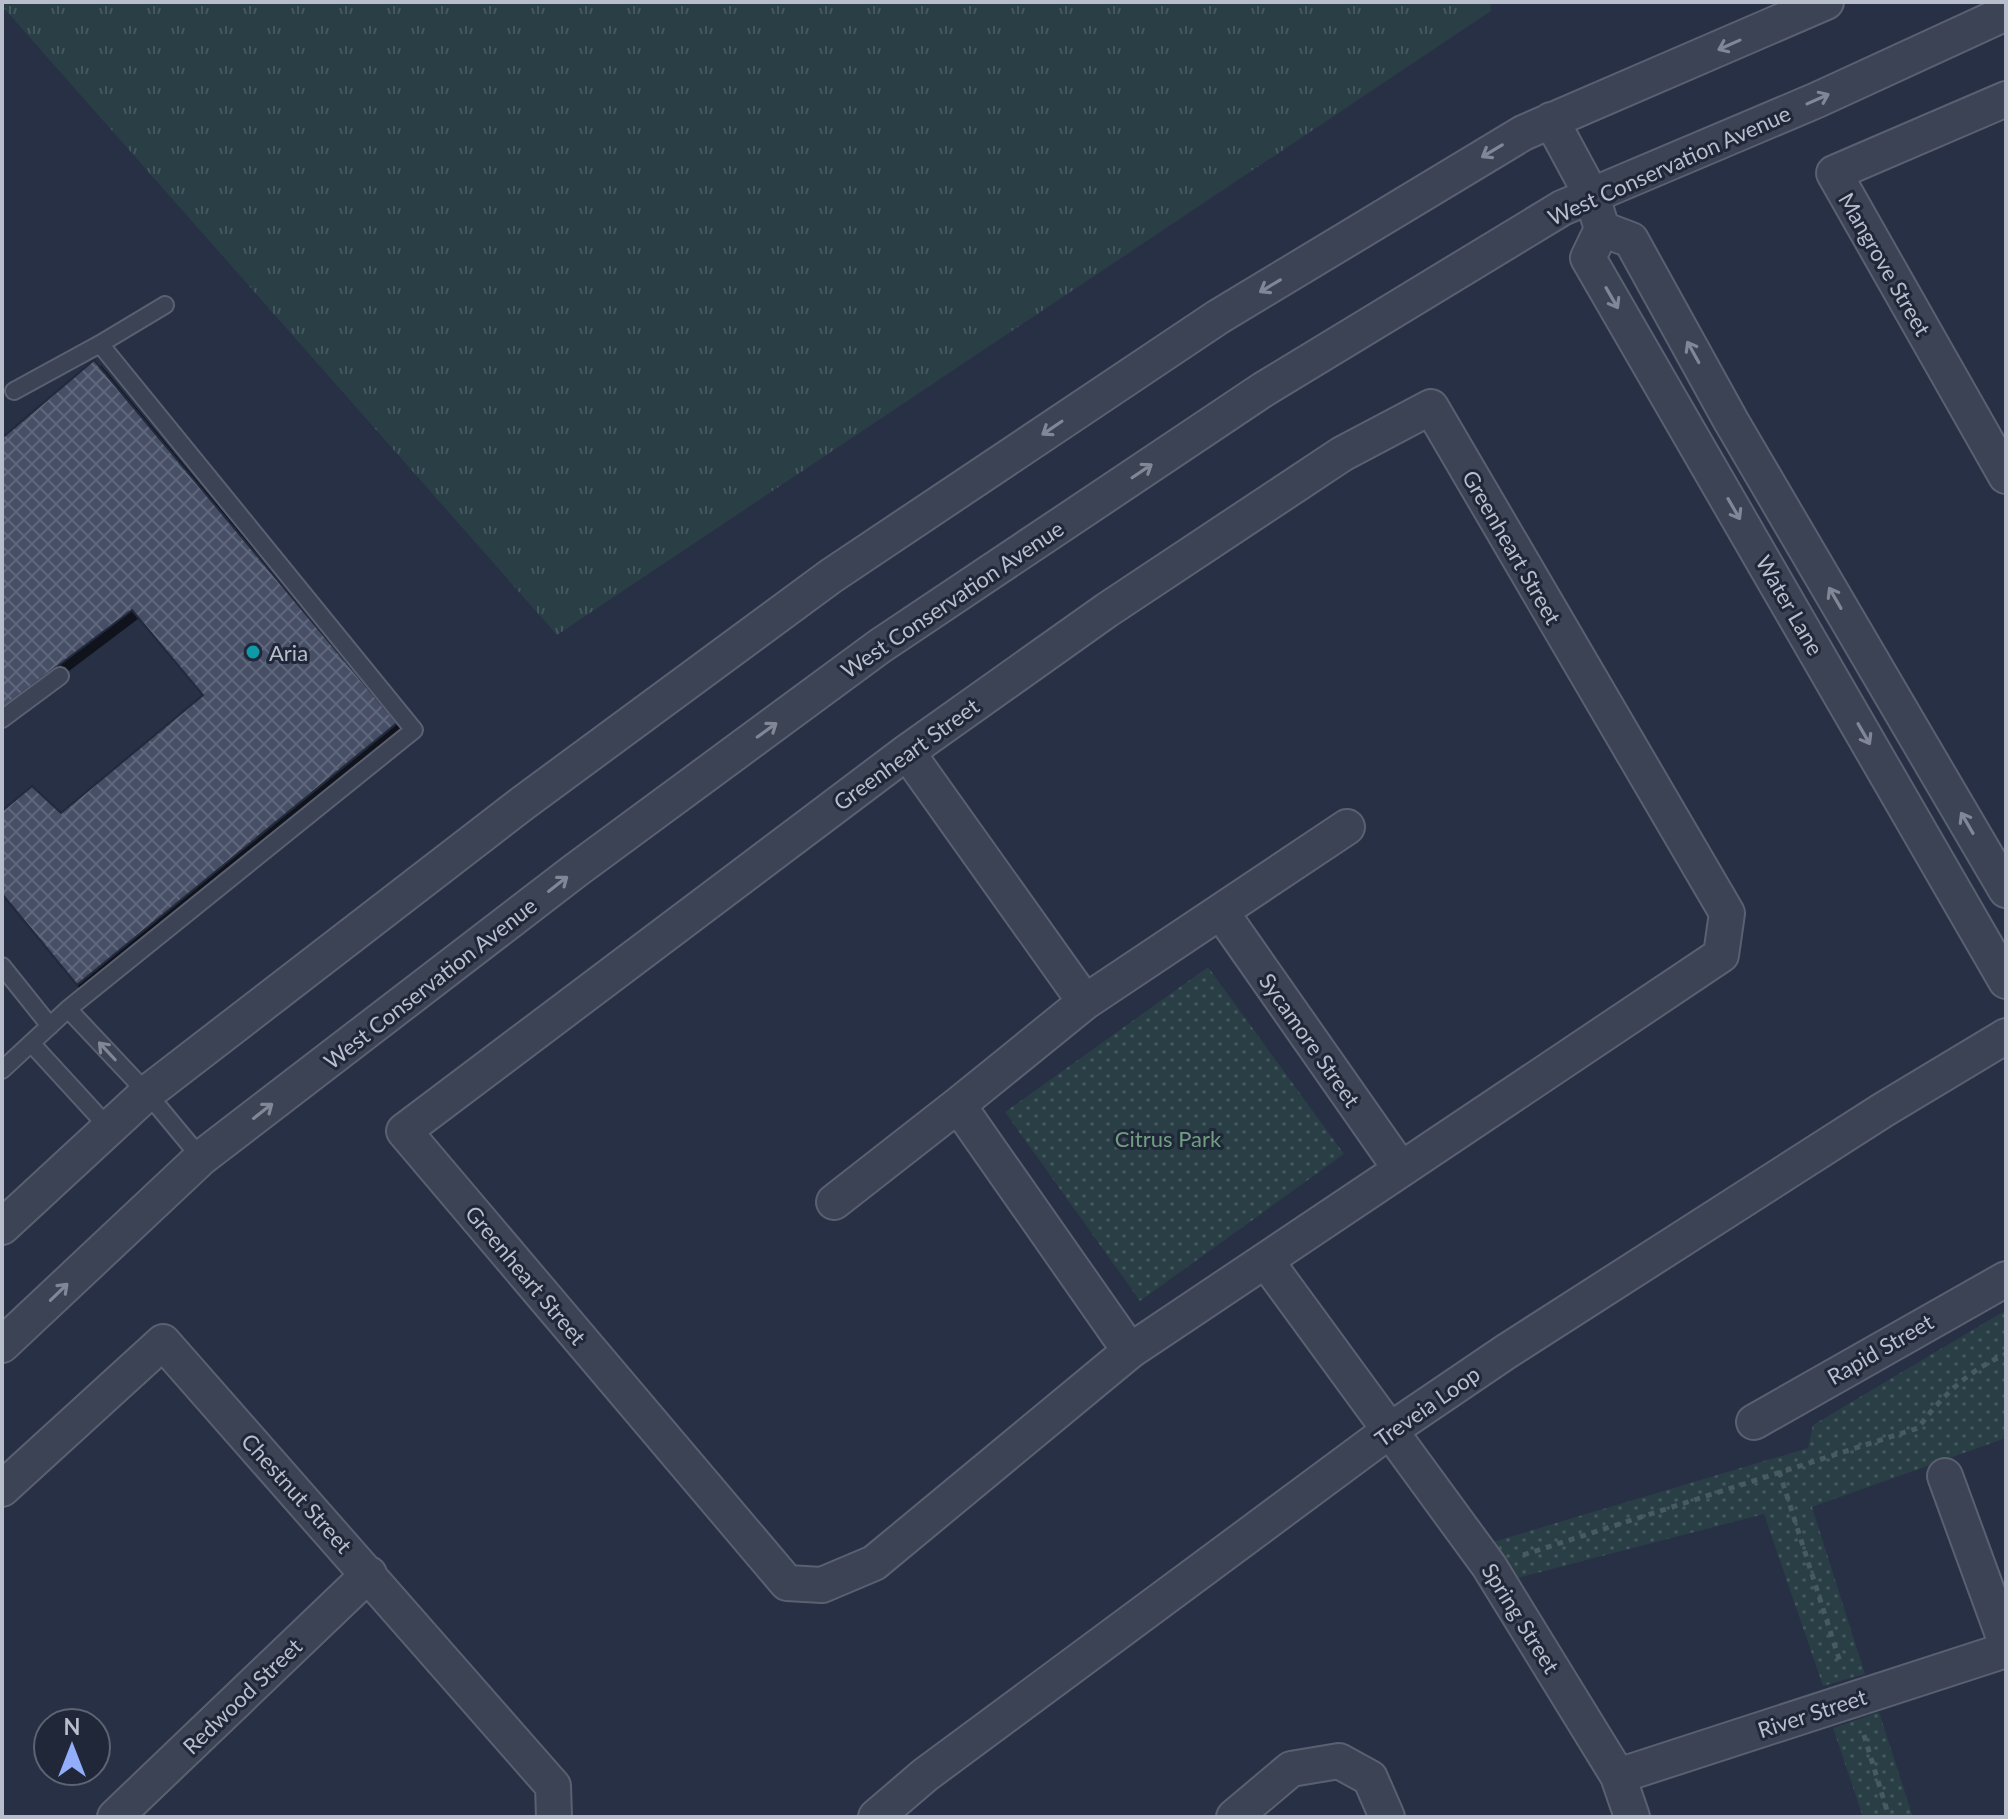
<svg xmlns="http://www.w3.org/2000/svg" width="2008" height="1819" font-family="Lato,sans-serif">
  <style>
    .grass { fill: url(#grass-tufts) }
    .park { fill: url(#park-dots) }
    .building { fill: url(#building-cross-hatch); stroke: #22293b; stroke-width: 2; filter: url(#shadow) }
    .lines { fill: none; stroke-linecap: round; stroke-linejoin: round }
    .service-casing { stroke: #5a6071; stroke-width: 20 }
    .minor-casing { stroke: #5a6071; stroke-width: 38 }
    .path { stroke: #485b61; stroke-width: 5; stroke-dasharray: 6 6; stroke-linecap: butt }
    .service { stroke: #3c4354; stroke-width: 16 }
    .minor { stroke: #3c4354; stroke-width: 34 }
    .oneway { stroke: #818797 }
    .culture-dot { fill: #0f9aa8; stroke: #202739; stroke-width: 3 }
    .labels { text-anchor: middle; dominant-baseline: central; stroke-width: 6; stroke-linejoin: round; paint-order: stroke }
    .street-label { font-size: 22px; fill: #b9becd; stroke: #202739 }
    .poi-label { font-size: 22px; fill: #b9becd; stroke: #202739; text-anchor: start }
    .park-label { font-size: 22px; fill: #709e81; stroke: #202739 }
  </style>
  <defs>
    <pattern id="grass-tufts" width="24" height="20" patternUnits="userSpaceOnUse" patternTransform="scale(2)"><rect width="24" height="20" fill="#293e45"/><path d="M3 7l-1-3M5 7V3M7 7l1-3M15 17l-1-3M17 17v-4M19 17l1-3" fill="none" stroke="#46585f"/></pattern>
    <pattern id="park-dots" width="8" height="8" patternUnits="userSpaceOnUse" patternTransform="scale(2)"><rect width="8" height="8" fill="#293e45"/><path d="M2 2h.1M6 6h.1" fill="none" stroke="#46585f" stroke-width="1.8" stroke-linecap="round"/></pattern>
    <pattern id="building-cross-hatch" width="8" height="8" patternUnits="userSpaceOnUse" patternTransform="scale(2)"><rect width="8" height="8" fill="#464f66"/><path d="M0 0l8 8M0 8l8-8" fill="none" stroke="#5f677b"/></pattern>
    <filter id="shadow"><feDropShadow dx="7" dy="7" stdDeviation="0" flood-color="#0009"/></filter>
  </defs>
  <rect width="100%" height="100%" fill="#273044"/>
  <path class="grass" d="M2,2H1490L1491,11L557,635L2,6Z"/>
  <path class="park" d="M1208,967L1344,1154L1140,1301L1005,1112Z
    M2006,1310V1438L1812,1507L1865,1674L1823,1686L1764,1514L1510,1580L1489,1543L1808,1448L1813,1425Z
    M1879,1712L1913,1817H1863L1833,1728Z"/>
  <path class="building" d="M94,360L397,723L77,985L2,894V811L32,786L61,813L203,695L132,610L2,708V438Z"/>
  <g class="lines">
    <g class="service-casing">
      <path id="service" d="M14,391L100,344L165,305
        M2,719L60,676
        M2,966L50,1026
        M68,1009L147,1093L201,1158
        M31,1043L108,1127
        M2,1070L68,1009L414,730L100,344"/>
    </g>
    <g class="minor-casing">
      <path id="minor" d="M2006,99L1834,173L2006,476
        M1551,120L1592,196L1602,229L1588,258L2006,981
        M1602,229L1631,240L1731,421L2006,890
        M1431,407L1727,913L1721,955L1130,1351L874,1563L822,1585L787,1583L404,1131L907,752L1107,610L1342,454Z
        M907,752L1085,1002
        M1221,912L1400,1168
        M834,1202L958,1105
        M2,1227L147,1093L523,803L831,576L1218,317L1523,133L1826,2
        M1266,1261L1489,1566L1618,1776L1632,1817
        M2,1345L201,1158L576,870L880,646L1264,389L1562,208L1817,100L2006,13
        M1130,1351L958,1105L1085,1002L1347,827
        M1754,1422L2006,1279
        M1945,1476L2006,1643
        M2,1489L163,1342L553,1786L554,1817
        M1618,1776L2006,1650
        M115,1817L369,1574
        M876,1817L925,1775L1389,1431L1507,1351L1883,1110L2006,1036
        M1234,1817L1291,1769L1339,1761L1370,1778L1387,1817"/>
    </g>
    <path class="path" d="M1779,1471L1841,1665
      M1523,1555L1918,1428C1942,1396 1969,1370 2006,1354
      M1864,1735L1889,1817"/>
    <use href="#service" class="service"/>
    <use href="#minor" class="minor"/>
  </g>
  <defs><path id="oneway-shaft" d="M-6 0H5M1.5-3L5.5 0L1.5 3" fill="none" stroke-width="1.6" stroke-linecap="round" stroke-linejoin="round" transform="scale(2)"/></defs>
  <g class="oneway">
    <use href="#oneway-shaft" transform="translate(1729 45) rotate(156)"/>
    <use href="#oneway-shaft" transform="translate(1818 99) rotate(-24)"/>
    <use href="#oneway-shaft" transform="translate(1492 151) rotate(149)"/>
    <use href="#oneway-shaft" transform="translate(1270 286) rotate(149)"/>
    <use href="#oneway-shaft" transform="translate(1612 298) rotate(60)"/>
    <use href="#oneway-shaft" transform="translate(1693 352) rotate(-119)"/>
    <use href="#oneway-shaft" transform="translate(1052 428) rotate(146)"/>
    <use href="#oneway-shaft" transform="translate(1142 471) rotate(-34)"/>
    <use href="#oneway-shaft" transform="translate(1734 509) rotate(60)"/>
    <use href="#oneway-shaft" transform="translate(1835 598) rotate(-120)"/>
    <use href="#oneway-shaft" transform="translate(767 730) rotate(-36)"/>
    <use href="#oneway-shaft" transform="translate(1864 734) rotate(60)"/>
    <use href="#oneway-shaft" transform="translate(1967 823) rotate(-120)"/>
    <use href="#oneway-shaft" transform="translate(558 884) rotate(-38)"/>
    <use href="#oneway-shaft" transform="translate(107 1051) rotate(-133)"/>
    <use href="#oneway-shaft" transform="translate(263 1111) rotate(-38)"/>
    <use href="#oneway-shaft" transform="translate(59 1292) rotate(-44)"/>
  </g>
  <circle class="culture-dot" cx="253" cy="652" r="8"/>
  <g class="labels">
    <g class="street-label">
      <text transform="translate(1669 165) rotate(-24)">West Conservation Avenue</text>
      <text transform="translate(1885 264) rotate(60)">Mangrove Street</text>
      <text transform="translate(1512 547) rotate(60)">Greenheart Street</text>
      <text transform="translate(952 599) rotate(-34)">West Conservation Avenue</text>
      <text transform="translate(1790 605) rotate(60)">Water Lane</text>
      <text transform="translate(906 754) rotate(-36)">Greenheart Street</text>
      <text transform="translate(430 983) rotate(-38)">West Conservation Avenue</text>
      <text transform="translate(1310 1040) rotate(55)">Sycamore Street</text>
      <text transform="translate(526 1275) rotate(50)">Greenheart Street</text>
      <text transform="translate(1880 1349) rotate(-30)">Rapid Street</text>
      <text transform="translate(1427 1406) rotate(-35)">Treveia Loop</text>
      <text transform="translate(297 1493) rotate(48)">Chestnut Street</text>
      <text transform="translate(1521 1618) rotate(58)">Spring Street</text>
      <text transform="translate(242 1696) rotate(-44)">Redwood Street</text>
      <text transform="translate(1812 1713) rotate(-18)">River Street</text>
    </g>
    <g class="poi-label">
      <text x="269" y="652">Aria</text>
    </g>
    <g class="park-label">
      <text x="1168" y="1138">Citrus Park</text>
    </g>
  </g>
  <rect width="2008" height="1819" fill="none" stroke="#b9becd" stroke-width="8"/>
  <g transform="translate(72 1747)"><circle r="38" fill="#202739" stroke="#5d6374" stroke-width="2"/>
  <path d="M0-6L14 30L0 20L-14 30Z" fill="#92adf9"/>
  <text y="-12" font-size="22" font-weight="bold" text-anchor="middle" fill="#b9becd">N</text>
  </g>
</svg>
